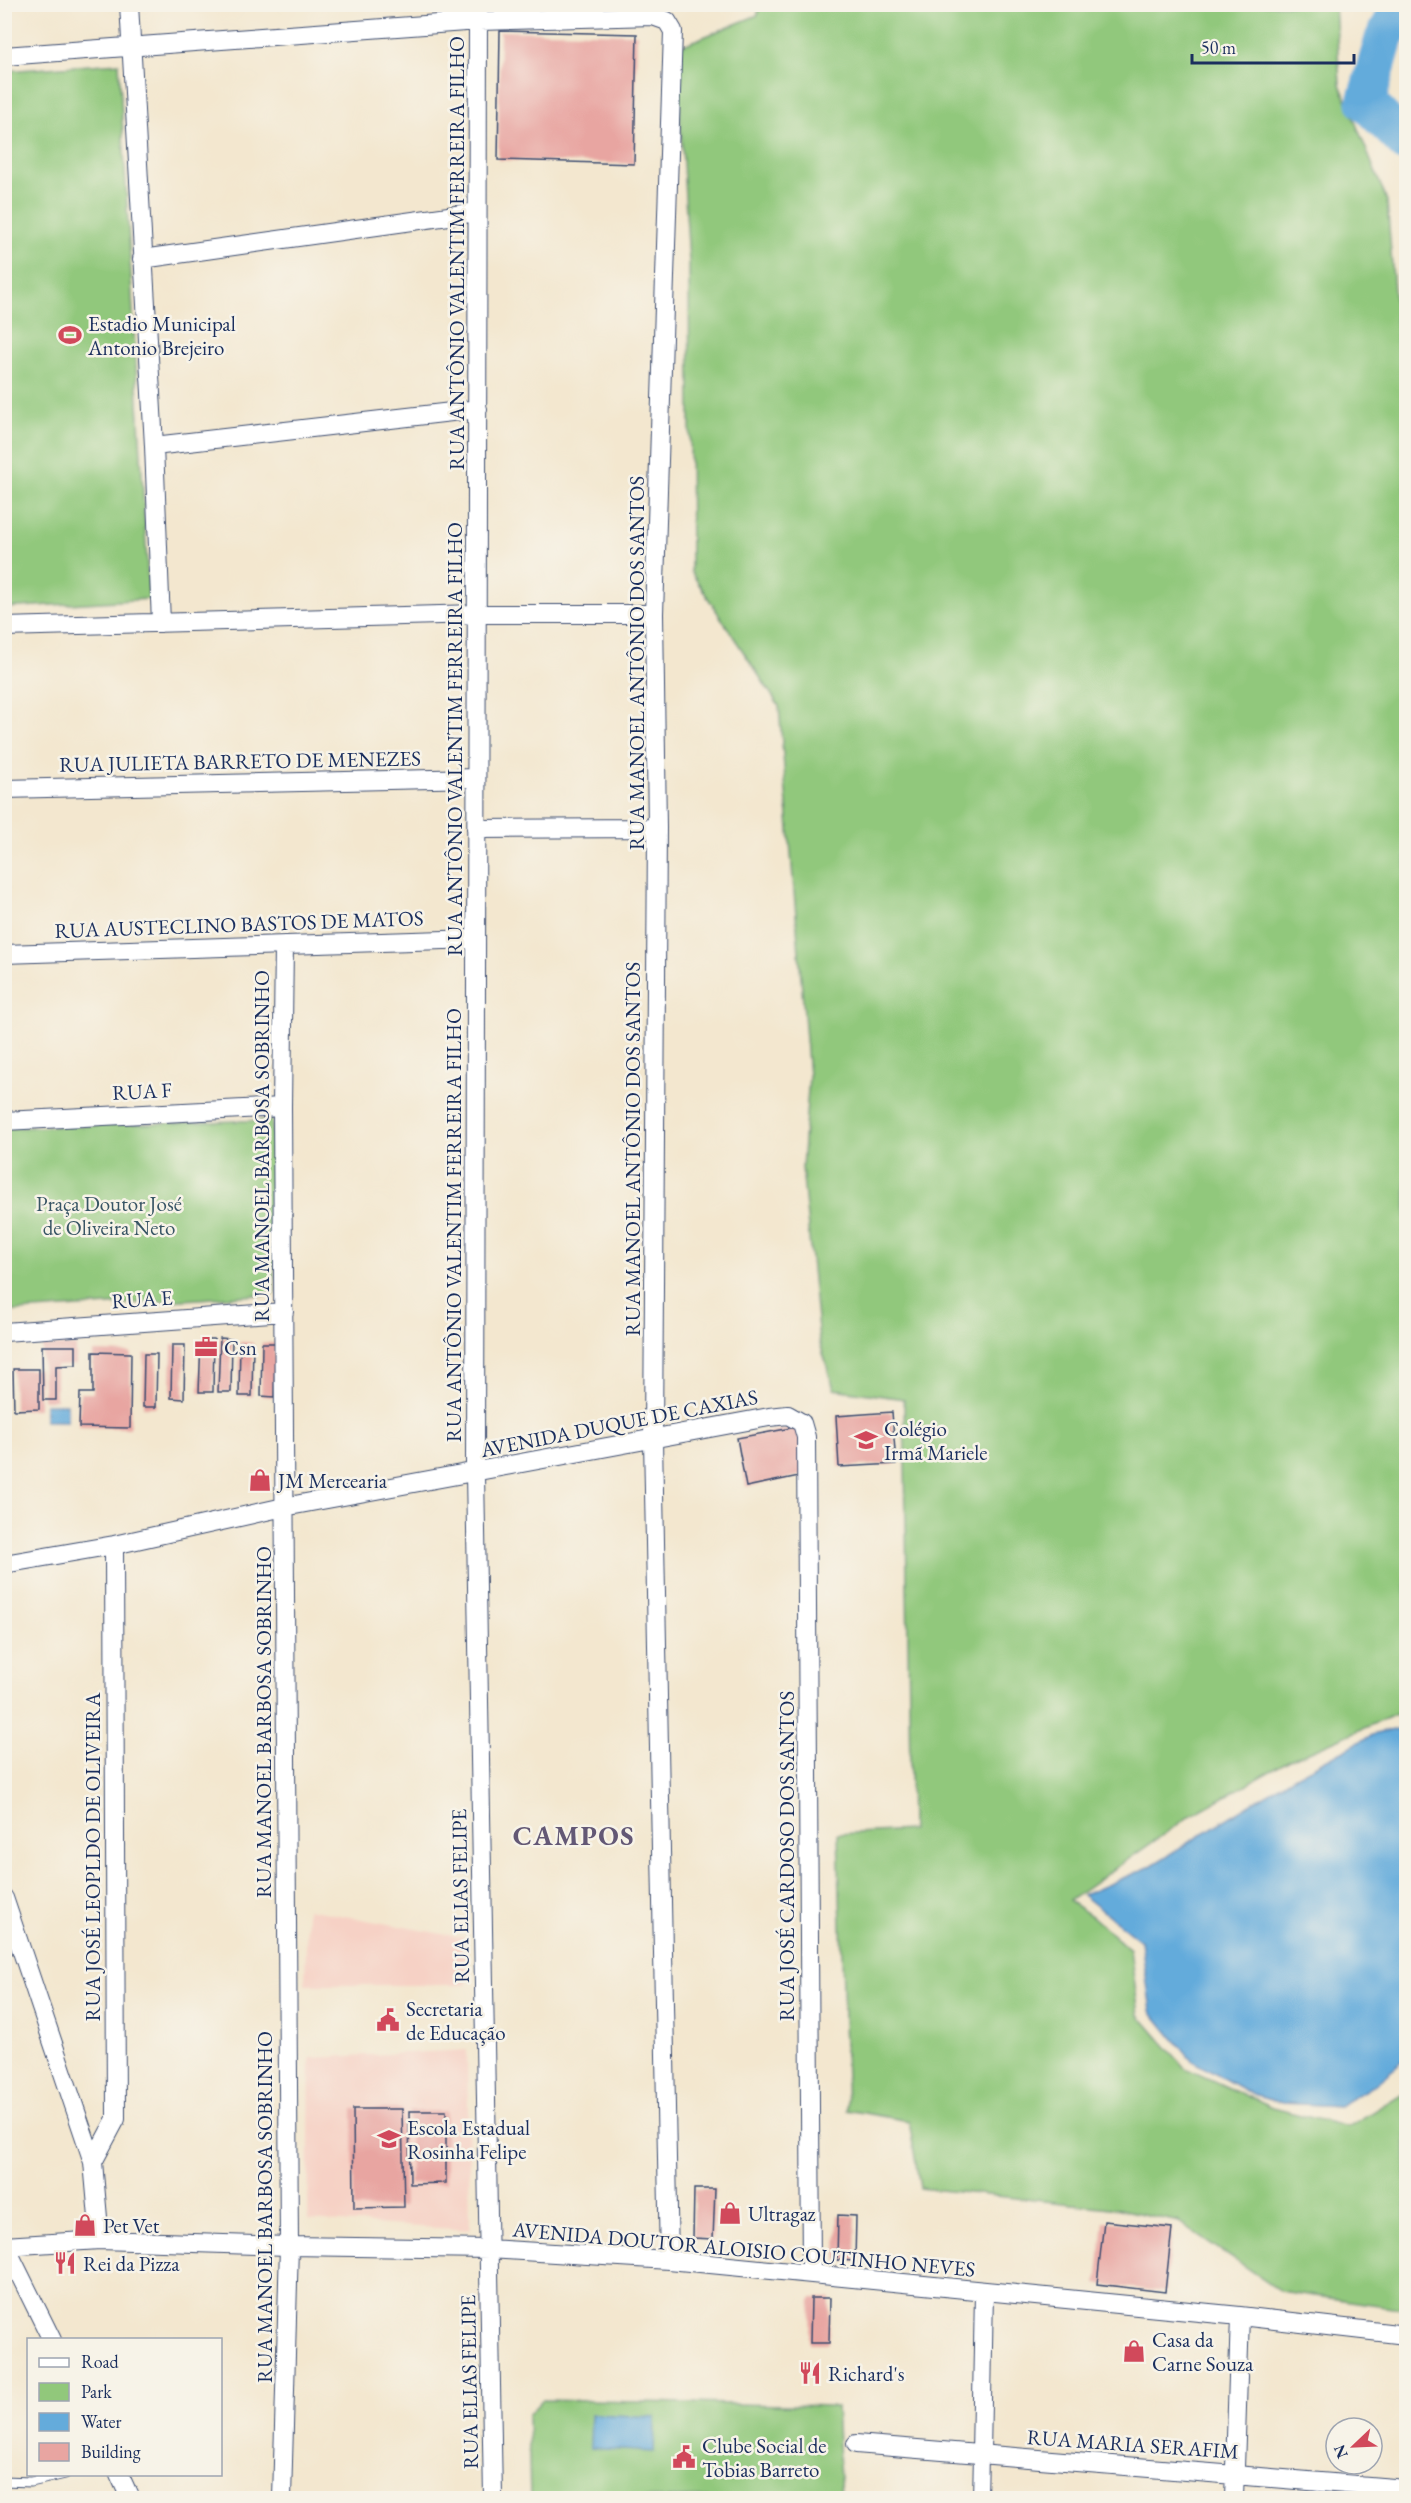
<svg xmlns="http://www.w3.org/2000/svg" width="1411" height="2503" font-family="'EB Garamond',serif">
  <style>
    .built { fill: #f6d1c5 }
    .green { fill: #91c87b; stroke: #567c6c; stroke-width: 1.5 }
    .water { fill: #64abdb; stroke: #406d9c; stroke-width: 1.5 }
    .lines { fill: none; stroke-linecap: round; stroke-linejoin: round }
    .river { stroke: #64abdb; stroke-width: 39 }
    .building { fill: #e8a5a1 }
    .service-casing { stroke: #3b4b6f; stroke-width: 11 }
    .pedestrian-casing { stroke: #3b4b6f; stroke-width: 16 }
    .minor-casing { stroke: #3b4b6f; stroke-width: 20 }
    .service { stroke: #fff; stroke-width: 9 }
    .pedestrian { stroke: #fff; stroke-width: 14 }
    .minor { stroke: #fff; stroke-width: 18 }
    .labels { text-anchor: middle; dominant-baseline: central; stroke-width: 5; stroke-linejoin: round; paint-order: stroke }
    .street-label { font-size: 21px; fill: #1b2f5e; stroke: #f7f3e8 }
    .poi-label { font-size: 21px; fill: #1b2f5e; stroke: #f7f3e8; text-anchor: start }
    .park-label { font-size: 21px; fill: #385565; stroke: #f7f3e8 }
    .district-label { font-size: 27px; font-weight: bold; letter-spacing: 1.5px; fill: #635875; stroke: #f7f3e8 }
  </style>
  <rect width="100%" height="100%" fill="#f7f3e8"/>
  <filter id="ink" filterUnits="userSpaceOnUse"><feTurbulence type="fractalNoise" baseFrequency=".0167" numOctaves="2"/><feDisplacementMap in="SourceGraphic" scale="12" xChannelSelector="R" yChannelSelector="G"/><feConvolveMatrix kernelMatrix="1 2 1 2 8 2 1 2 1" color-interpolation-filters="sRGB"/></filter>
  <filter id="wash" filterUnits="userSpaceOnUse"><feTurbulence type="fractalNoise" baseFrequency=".008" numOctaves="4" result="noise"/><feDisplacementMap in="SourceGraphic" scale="24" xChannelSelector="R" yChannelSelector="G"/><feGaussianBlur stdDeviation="1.35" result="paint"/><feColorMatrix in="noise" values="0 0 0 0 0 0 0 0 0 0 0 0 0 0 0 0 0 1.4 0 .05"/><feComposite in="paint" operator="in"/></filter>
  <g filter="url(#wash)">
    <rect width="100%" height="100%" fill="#f3e7cf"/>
    <path class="built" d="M307,1909L464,1938L467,1985H305Z
      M467,2050L470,2230L308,2220L310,2058Z"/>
    <path class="green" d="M759,5H1335L1340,84L1387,201L1399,356L1406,383V1710L1290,1760L1190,1816L1069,1901L1092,1916L1130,1950L1139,2015L1185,2068L1273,2108L1348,2127L1406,2091V2309L1280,2291L1179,2222L1120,2209L920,2188L909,2121L847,2110L838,1834L911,1830L904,1399L834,1389L819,1340L802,1167L809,1076L779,706L691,572L689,262L676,48L758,15Z
      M119,63L149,599L5,608V71Z
      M272,1120L274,1294L5,1312V1128Z
      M542,2400L836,2406L841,2498H530L528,2415Z"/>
    <path class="water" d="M45,1404H67V1421H45Z
      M1406,1727V2059L1374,2085L1339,2106L1282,2103L1253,2095L1192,2061L1151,2011L1141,1941L1083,1895L1149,1867L1294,1777L1372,1735Z
      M591,2414L655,2417L654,2452L590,2448Z"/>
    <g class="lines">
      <path class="river" d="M1395,4L1397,15L1384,39L1366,102L1406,143"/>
    </g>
    <g id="blocks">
      <path class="building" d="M500,31L637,34L634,164L498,160Z
        M220,1338L232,1339L231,1392H218Z
        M201,1339H214L213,1392H199Z
        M240,1342L253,1343L252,1396H239Z
        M262,1343H275L274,1397L261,1396Z
        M172,1345H185L184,1399L171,1398Z
        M42,1346H76V1365L56,1366V1400H43Z
        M93,1352L131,1353L130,1428L79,1427L80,1393H93Z
        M144,1354H157L156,1407H143Z
        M13,1369H39V1409L14,1410Z
        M892,1412L896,1464L839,1467L836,1416Z
        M802,1426L804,1475L746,1487L737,1438Z
        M353,2109H402L404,2207L354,2208Z
        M409,2111H446V2183L410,2184Z
        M694,2189H715L713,2239L693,2238Z
        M838,2215L856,2216L855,2261L837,2260Z
        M1104,2221L1172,2228L1165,2292L1097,2284Z
        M811,2298H830L829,2343H810Z"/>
    </g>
  </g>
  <g filter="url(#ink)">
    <use href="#blocks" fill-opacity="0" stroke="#3b4b6f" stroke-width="1.5"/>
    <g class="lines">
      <g class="service-casing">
        <path id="service" d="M4,2481L31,2482L65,2474"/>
      </g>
      <g class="pedestrian-casing">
        <path id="pedestrian" d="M980,2498L981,2454"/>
      </g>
      <g class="minor-casing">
        <path id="minor" d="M129,4L154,446L161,623
          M478,4L475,1473L493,2498
          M4,56L479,21L653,16L667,21L673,31L654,614L657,828L653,1440L669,2260
          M142,259L477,212
          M154,446L478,409
          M4,627L477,614H654
          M4,789L476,778
          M476,829L657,828
          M4,954L476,939
          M4,1121L282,1107
          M4,1332L284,1312
          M4,1564L114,1545L284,1507L769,1417L788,1415L802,1423L806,1437L811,2274
          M4,1898L93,2162L100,2240
          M93,2162L116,2119L114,1545
          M4,2243L52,2340
          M4,2246L100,2240L289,2246L489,2249L669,2260L1240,2316L1406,2335
          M856,2444L1406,2489
          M981,2454L984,2292
          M119,2474L130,2498
          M282,2498L289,2246L282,1107L284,945
          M1234,2498L1240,2316"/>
      </g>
      <use href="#service" class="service"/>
      <use href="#pedestrian" class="pedestrian"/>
      <use href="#minor" class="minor"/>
    </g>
  </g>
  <defs>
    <g id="stadium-bare" transform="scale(1.8)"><path d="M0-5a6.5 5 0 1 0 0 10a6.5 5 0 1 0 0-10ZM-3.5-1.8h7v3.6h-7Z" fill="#d1495b" stroke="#f7f3e8" stroke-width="2.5" paint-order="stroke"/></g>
    <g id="office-bare" transform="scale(1.8)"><path d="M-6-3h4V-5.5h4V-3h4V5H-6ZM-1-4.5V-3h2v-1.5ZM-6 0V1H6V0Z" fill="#d1495b" stroke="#f7f3e8" stroke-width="2.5" paint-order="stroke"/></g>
    <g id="school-bare" transform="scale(1.8)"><path d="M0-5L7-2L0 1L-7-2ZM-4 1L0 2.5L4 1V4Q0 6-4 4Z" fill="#d1495b" stroke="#f7f3e8" stroke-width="2.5" paint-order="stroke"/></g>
    <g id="shop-bare" transform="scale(1.8)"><path d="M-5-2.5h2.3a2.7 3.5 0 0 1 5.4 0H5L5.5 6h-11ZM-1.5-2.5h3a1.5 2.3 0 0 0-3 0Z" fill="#d1495b" stroke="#f7f3e8" stroke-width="2.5" paint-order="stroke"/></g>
    <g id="civic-bare" transform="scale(1.8)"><path d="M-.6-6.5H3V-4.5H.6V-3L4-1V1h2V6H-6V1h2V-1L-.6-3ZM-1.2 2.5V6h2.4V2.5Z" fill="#d1495b" stroke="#f7f3e8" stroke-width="2.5" paint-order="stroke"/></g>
    <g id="restaurant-bare" transform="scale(1.8)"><path d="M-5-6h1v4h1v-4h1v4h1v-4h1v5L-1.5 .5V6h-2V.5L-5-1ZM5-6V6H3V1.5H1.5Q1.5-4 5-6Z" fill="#d1495b" stroke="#f7f3e8" stroke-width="2.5" paint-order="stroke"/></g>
  </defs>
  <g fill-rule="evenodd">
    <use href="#stadium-bare" x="70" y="335"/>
    <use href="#office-bare" x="206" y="1347"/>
    <use href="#school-bare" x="866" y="1440"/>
    <use href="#shop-bare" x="260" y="1480"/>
    <use href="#civic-bare" x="388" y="2020"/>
    <use href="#school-bare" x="389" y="2139"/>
    <use href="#shop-bare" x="730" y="2213"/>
    <use href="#shop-bare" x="85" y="2225"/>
    <use href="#restaurant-bare" x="65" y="2263"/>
    <use href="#shop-bare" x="1134" y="2351"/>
    <use href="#restaurant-bare" x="810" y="2373"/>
    <use href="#civic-bare" x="684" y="2457"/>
  </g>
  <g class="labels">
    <g class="street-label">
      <text transform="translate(456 253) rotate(-90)">RUA ANTÔNIO VALENTIM FERREIRA FILHO</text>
      <text transform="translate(636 663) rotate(-90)">RUA MANOEL ANTÔNIO DOS SANTOS</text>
      <text transform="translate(454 739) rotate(-90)">RUA ANTÔNIO VALENTIM FERREIRA FILHO</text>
      <text transform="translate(240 761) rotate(-1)">RUA JULIETA BARRETO DE MENEZES</text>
      <text transform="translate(239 924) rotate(-2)">RUA AUSTECLINO BASTOS DE MATOS</text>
      <text transform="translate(142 1091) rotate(-3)">RUA F</text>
      <text transform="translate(261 1146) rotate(-90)">RUA MANOEL BARBOSA SOBRINHO</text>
      <text transform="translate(632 1149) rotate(-90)">RUA MANOEL ANTÔNIO DOS SANTOS</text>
      <text transform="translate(453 1225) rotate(-90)">RUA ANTÔNIO VALENTIM FERREIRA FILHO</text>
      <text transform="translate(142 1299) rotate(-4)">RUA E</text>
      <text transform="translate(619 1423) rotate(-11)">AVENIDA DUQUE DE CAXIAS</text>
      <text transform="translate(263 1722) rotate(-90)">RUA MANOEL BARBOSA SOBRINHO</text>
      <text transform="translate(786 1856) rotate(-90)">RUA JOSÉ CARDOSO DOS SANTOS</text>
      <text transform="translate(92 1857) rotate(-90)">RUA JOSÉ LEOPLDO DE OLIVEIRA</text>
      <text transform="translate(460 1896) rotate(-91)">RUA ELIAS FELIPE</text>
      <text transform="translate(264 2207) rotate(-90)">RUA MANOEL BARBOSA SOBRINHO</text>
      <text transform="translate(744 2249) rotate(5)">AVENIDA DOUTOR ALOISIO COUTINHO NEVES</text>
      <text transform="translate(469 2382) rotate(-91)">RUA ELIAS FELIPE</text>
      <text transform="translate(1133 2444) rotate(4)">RUA MARIA SERAFIM</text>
    </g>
    <g class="poi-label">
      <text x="88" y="323">Estadio Municipal<tspan x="88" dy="24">Antonio Brejeiro</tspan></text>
      <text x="224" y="1347">Csn</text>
      <text x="884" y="1428">Colégio<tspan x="884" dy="24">Irmã Mariele</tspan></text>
      <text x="278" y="1480">JM Mercearia</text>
      <text x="406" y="2008">Secretaria<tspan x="406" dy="24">de Educação</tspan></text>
      <text x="407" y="2127">Escola Estadual<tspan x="407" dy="24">Rosinha Felipe</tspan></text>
      <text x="748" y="2213">Ultragaz</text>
      <text x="103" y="2225">Pet Vet</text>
      <text x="83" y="2263">Rei da Pizza</text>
      <text x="1152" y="2339">Casa da<tspan x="1152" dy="24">Carne Souza</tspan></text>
      <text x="828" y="2373">Richard's</text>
      <text x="702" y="2445">Clube Social de<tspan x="702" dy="24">Tobias Barreto</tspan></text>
    </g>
    <g class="park-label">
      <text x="109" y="1203">Praça Doutor José<tspan x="109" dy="24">de Oliveira Neto</tspan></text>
    </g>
    <g class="district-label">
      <text x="574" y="1835">CAMPOS</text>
    </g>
  </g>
  <rect width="1411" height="2503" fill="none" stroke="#f7f3e8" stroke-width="24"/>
  <rect x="27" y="2338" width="195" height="138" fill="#f7f3e8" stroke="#9fa5b1" stroke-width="1.5"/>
  <rect x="39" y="2358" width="30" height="9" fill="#ffffff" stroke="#9fa5b1" stroke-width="1.5"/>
  <text x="81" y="2368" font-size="18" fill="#1b2f5e">Road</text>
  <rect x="39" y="2383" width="30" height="18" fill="#91c87b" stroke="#9fa5b1" stroke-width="1.5"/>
  <text x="81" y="2398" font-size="18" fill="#1b2f5e">Park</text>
  <rect x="39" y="2413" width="30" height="18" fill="#64abdb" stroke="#9fa5b1" stroke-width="1.5"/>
  <text x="81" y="2428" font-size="18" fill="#1b2f5e">Water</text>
  <rect x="39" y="2443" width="30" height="18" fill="#e8a5a1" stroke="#9fa5b1" stroke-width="1.5"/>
  <text x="81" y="2458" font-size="18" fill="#1b2f5e">Building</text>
  <g transform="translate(1354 2446) rotate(247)"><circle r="28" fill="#f7f3e8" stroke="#9fa5b1" stroke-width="1.5"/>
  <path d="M0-4.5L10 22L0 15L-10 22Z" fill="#d1495b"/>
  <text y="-9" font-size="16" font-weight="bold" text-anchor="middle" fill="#1b2f5e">N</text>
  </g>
  <path d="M1192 54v9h162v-9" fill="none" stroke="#1b2f5e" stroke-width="3"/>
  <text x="1201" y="54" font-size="18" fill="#1b2f5e" stroke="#f7f3e8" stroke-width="4.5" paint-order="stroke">50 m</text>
</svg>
